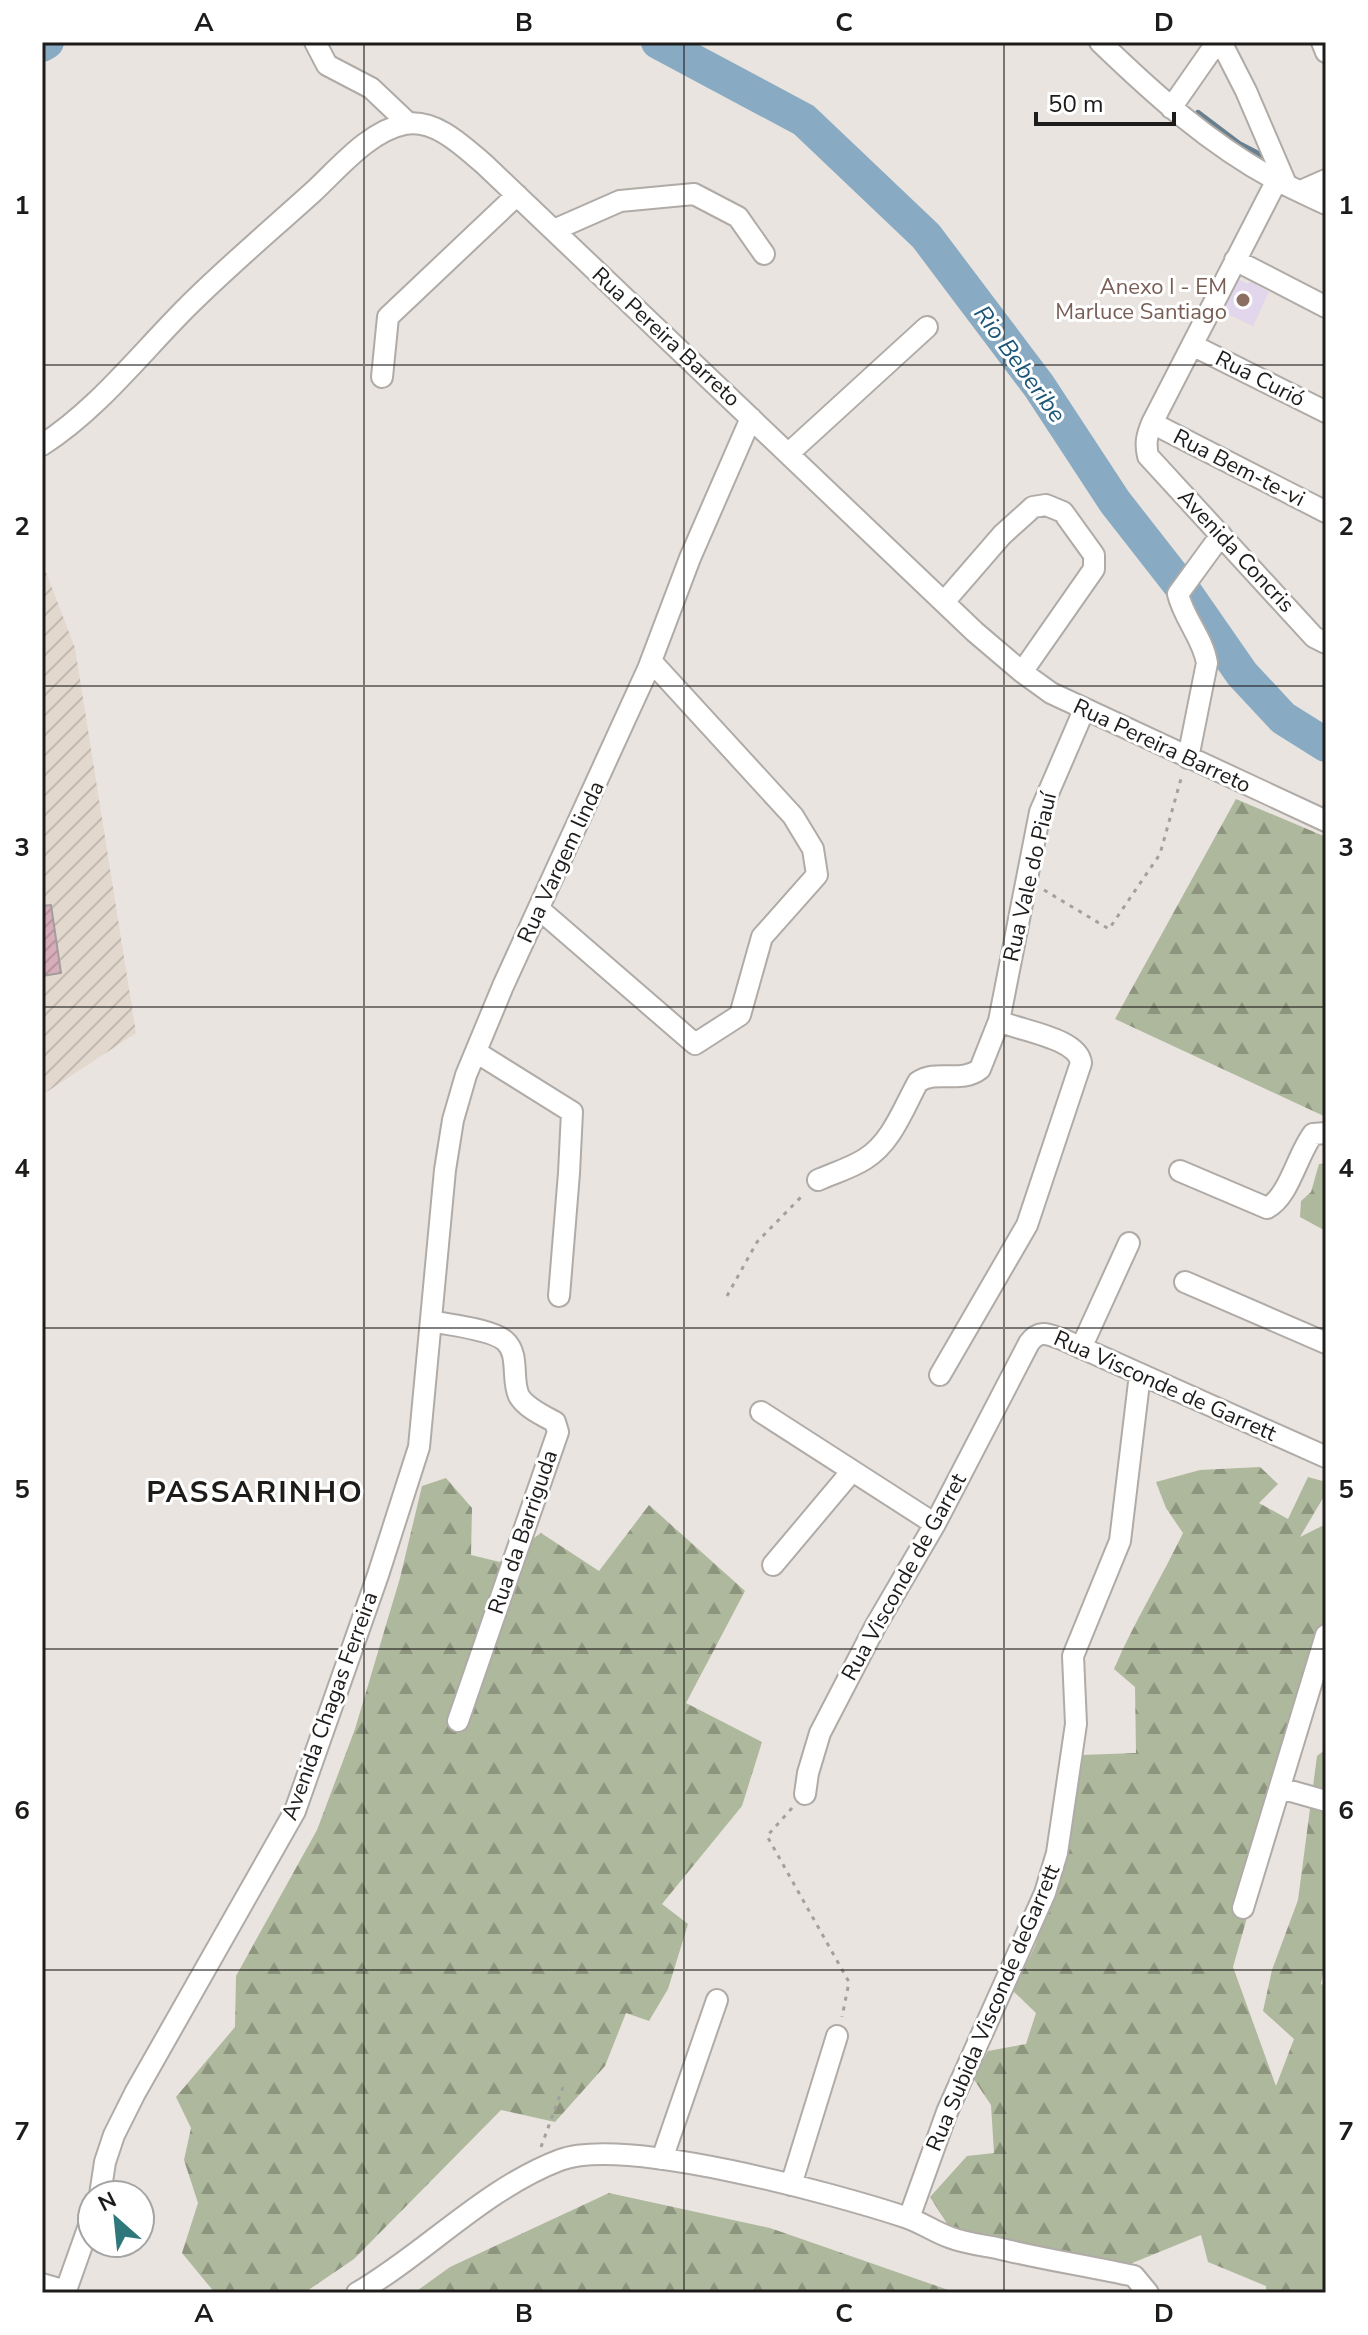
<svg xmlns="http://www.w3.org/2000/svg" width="1368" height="2335" font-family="'Nunito Sans',sans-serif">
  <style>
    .industrial { fill: url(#industrial-furrows) }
    .education { fill: #e1d6eb }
    .forest { fill: url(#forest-firs) }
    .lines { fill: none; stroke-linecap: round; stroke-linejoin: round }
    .stream { stroke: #687f90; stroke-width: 6 }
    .river { stroke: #88aac2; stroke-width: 34 }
    .building { fill: url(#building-hatch); stroke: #a49d9e; stroke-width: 2 }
    .minor-casing { stroke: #b0aba7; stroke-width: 24 }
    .path { stroke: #a4a09d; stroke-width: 3; stroke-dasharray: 4 6; stroke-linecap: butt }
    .minor { stroke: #fff; stroke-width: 20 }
    .grid { fill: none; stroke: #1e1c1b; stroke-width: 2; stroke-opacity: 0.55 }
    .education-dot { fill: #8d6e63; stroke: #fff; stroke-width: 3 }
    .labels { text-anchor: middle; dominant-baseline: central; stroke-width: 6; stroke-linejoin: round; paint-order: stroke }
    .education-label { font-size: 22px; fill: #785e54; stroke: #fff; text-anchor: end }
    .street-label { font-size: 22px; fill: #1e1c1b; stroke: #fff }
    .water-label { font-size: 24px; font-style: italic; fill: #1b5678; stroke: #fff }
    .district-label { font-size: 30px; font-weight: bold; letter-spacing: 2px; fill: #1e1c1b; stroke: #fff }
    .neatline { fill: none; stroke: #1e1c1b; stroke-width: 3 }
    .grid-label { font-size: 26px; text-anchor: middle; font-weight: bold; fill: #1e1c1b }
  </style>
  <defs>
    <pattern id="industrial-furrows" width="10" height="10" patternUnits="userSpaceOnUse" patternTransform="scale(2)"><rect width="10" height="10" fill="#e3d8ce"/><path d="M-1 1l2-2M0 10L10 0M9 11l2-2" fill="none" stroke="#c2b9b0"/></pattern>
    <pattern id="forest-firs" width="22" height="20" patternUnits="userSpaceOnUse" patternTransform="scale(2)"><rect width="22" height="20" fill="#aeb89c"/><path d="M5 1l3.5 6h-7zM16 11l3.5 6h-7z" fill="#8d957e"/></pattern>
    <pattern id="building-hatch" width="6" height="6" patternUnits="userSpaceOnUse" patternTransform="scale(2)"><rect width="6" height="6" fill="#d7adb9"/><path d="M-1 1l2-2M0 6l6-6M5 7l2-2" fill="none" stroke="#b8949e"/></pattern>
  </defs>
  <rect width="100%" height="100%" fill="#e9e4df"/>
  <path class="industrial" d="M42,562L75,648L136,1033L42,1095Z"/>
  <path class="education" d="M1233,277L1248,284L1250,281L1269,292L1253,326L1217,309Z"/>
  <path class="forest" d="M1236,799L1326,837V1117L1115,1019Z
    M1326,1163V1229H1322L1300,1217L1301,1201L1311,1192L1319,1164Z
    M1260,1467L1278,1484L1259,1503L1288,1519L1308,1477L1326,1482V1493L1300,1537L1326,1524V1638L1233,1967L1276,2086L1294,2039L1263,2011L1272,1970L1298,1900L1317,1756L1326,1749V1958L1321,1984L1326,1986V2277L1322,2293H1266V2286L1208,2262L1201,2235L1120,2268L953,2233L930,2197L967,2156L994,2153L991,2105L973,2078L988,2051L1026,2044L1036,2013L1013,1991L1035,1946L1068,1846L1081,1755L1136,1753L1135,1687L1114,1669C1134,1622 1161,1579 1183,1533L1166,1508L1156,1482L1200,1470Z
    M446,1478L472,1508L471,1555L500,1562L541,1533L599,1571L649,1505L745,1591L686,1703L762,1742L742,1806L662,1904L688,1924L668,1989L649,2021L626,2013L605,2066L555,2122L501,2110L354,2259L304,2293H215L182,2253L198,2203L184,2160L191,2128L176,2097L235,2027L236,1976L317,1830L355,1729L400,1578L422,1486Z
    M609,2193L770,2228L957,2293H414L450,2267Z"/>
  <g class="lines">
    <path class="stream" d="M1198,113L1239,144L1266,158"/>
    <path class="river" d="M658,42L804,120L926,236L1039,386L1115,502L1183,589L1242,674L1283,718L1326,745
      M42,45L47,42"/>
  </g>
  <path class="building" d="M51,905L61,973L42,976V906Z"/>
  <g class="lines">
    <g class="minor-casing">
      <path id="minor" d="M315,42L327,65L371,88L408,123
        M1100,42C1154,94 1209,144 1276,180C1292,188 1309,196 1326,204
        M1221,42L1246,91L1286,184
        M1322,42L1326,52
        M1171,108L1217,42
        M1277,180L1152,423C1147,435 1145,443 1148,456L1314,637L1326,643
        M1301,191L1326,180
        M554,230L620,201L694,194L738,217L764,254
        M1235,260L1326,307
        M1194,346L1326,412
        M382,377L388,317L517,195
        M1152,423L1326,512
        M42,445C98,409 141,353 187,307C227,267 271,230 313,192C339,168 369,131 405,124C435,118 464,147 484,164L975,632L1022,672L1051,693L1326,821
        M789,453L927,327
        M944,602L1002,535L1033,507L1046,505L1063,512L1094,555V569L1022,672
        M1188,758L1207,663C1203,638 1184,619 1178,594L1221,535
        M539,909L695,1044L740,1015L762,937L817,875L813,849L793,816L651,661
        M476,1052L572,1112L569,1173L559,1296
        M1180,1171L1267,1208C1289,1197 1297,1155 1313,1134L1326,1133
        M818,1180C834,1173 851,1168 865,1159C892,1142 903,1109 918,1082C937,1069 961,1084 980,1069L999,1021L1040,812L1084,710
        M1185,1282L1326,1343
        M431,1321C449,1325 492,1329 505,1341C520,1354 511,1380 519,1396C526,1408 544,1416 555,1422L558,1432L458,1721
        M1081,1348L1129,1243
        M940,1375L1027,1225L1081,1063C1078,1038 1021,1031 999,1021
        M761,1412L935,1524
        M773,1565L852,1471
        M1280,1788L1326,1801
        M805,1794L808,1773L820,1733L876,1625L935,1524L1029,1343C1040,1328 1050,1335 1064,1340L1326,1457
        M1243,1908L1326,1635
        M662,2159L717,2000
        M791,2185L837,2036
        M100,2195L105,2162L114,2135L135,2093L295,1811L378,1575L419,1447L445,1170L453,1120L466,1075L503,986L648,669L690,558L751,418
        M909,2218L947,2112L1045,1893L1057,1853L1076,1724L1073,1656L1120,1541L1140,1374
        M42,2284L66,2291
        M65,2293L92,2217
        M357,2293C426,2253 484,2189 560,2160C625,2136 835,2194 905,2217C921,2222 934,2232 949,2237C964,2243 981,2245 997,2248C1042,2259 1088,2266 1134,2276L1148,2293"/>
    </g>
    <path class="path" d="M1044,890L1109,929L1160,854L1182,775
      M727,1296L757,1242L804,1194
      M792,1808L767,1836L849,1982L842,2017
      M541,2147L563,2087"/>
    <use href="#minor" class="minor"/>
  </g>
  <path class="grid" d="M364,42V2293M684,42V2293M1004,42V2293M42,365H1326M42,686H1326M42,1007H1326M42,1328H1326M42,1649H1326M42,1970H1326"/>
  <circle class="education-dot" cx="1243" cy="300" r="8"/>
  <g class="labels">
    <g class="education-label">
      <text x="1227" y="287">Anexo I - EM<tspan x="1227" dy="25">Marluce Santiago</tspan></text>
    </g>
    <g class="street-label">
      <text transform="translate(666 337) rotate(43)">Rua Pereira Barreto</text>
      <text transform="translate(1260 379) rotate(27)">Rua Curió</text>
      <text transform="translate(1239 468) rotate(27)">Rua Bem-te-vi</text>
      <text transform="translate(1236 551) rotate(47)">Avenida Concris</text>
      <text transform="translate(1162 746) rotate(25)">Rua Pereira Barreto</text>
      <text transform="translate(561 862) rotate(-65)">Rua Vargem linda</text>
      <text transform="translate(1030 877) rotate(-77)">Rua Vale do Piauí</text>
      <text transform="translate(1165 1386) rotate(24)">Rua Visconde de Garrett</text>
      <text transform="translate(523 1532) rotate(-71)">Rua da Barriguda</text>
      <text transform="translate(904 1577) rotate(-61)">Rua Visconde de Garret</text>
      <text transform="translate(330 1706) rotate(-70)">Avenida Chagas Ferreira</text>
      <text transform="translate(993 2008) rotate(-67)">Rua Subida Visconde deGarrett</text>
    </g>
    <g class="water-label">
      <text transform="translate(1020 364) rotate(54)">Rio Beberibe</text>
    </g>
    <g class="district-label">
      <text x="255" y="1492">PASSARINHO</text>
    </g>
  </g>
  <rect width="1368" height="2335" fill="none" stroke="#ffffff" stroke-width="88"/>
  <g transform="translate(116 2219) rotate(333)"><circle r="38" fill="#ffffff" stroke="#a5a4a4" stroke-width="2"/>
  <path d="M0-6L14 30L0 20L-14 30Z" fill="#2e777a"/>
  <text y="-12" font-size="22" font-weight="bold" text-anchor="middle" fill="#1e1c1b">N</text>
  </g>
  <path d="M1036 112v12h138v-12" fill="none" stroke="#1e1c1b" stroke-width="4"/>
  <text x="1048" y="112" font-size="24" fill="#1e1c1b" stroke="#ffffff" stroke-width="6" paint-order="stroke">50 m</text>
  <rect x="44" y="44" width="1280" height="2247" class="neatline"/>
  <g class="grid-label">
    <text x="204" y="31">A</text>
    <text x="524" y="31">B</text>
    <text x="844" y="31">C</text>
    <text x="1164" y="31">D</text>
    <text x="22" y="214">1</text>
    <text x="1346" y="214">1</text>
    <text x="22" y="535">2</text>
    <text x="1346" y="535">2</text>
    <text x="22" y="856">3</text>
    <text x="1346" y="856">3</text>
    <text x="22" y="1177">4</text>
    <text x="1346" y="1177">4</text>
    <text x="22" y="1498">5</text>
    <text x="1346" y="1498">5</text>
    <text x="22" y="1819">6</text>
    <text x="1346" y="1819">6</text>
    <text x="22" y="2140">7</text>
    <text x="1346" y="2140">7</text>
    <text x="204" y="2322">A</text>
    <text x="524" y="2322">B</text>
    <text x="844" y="2322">C</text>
    <text x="1164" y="2322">D</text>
  </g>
</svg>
